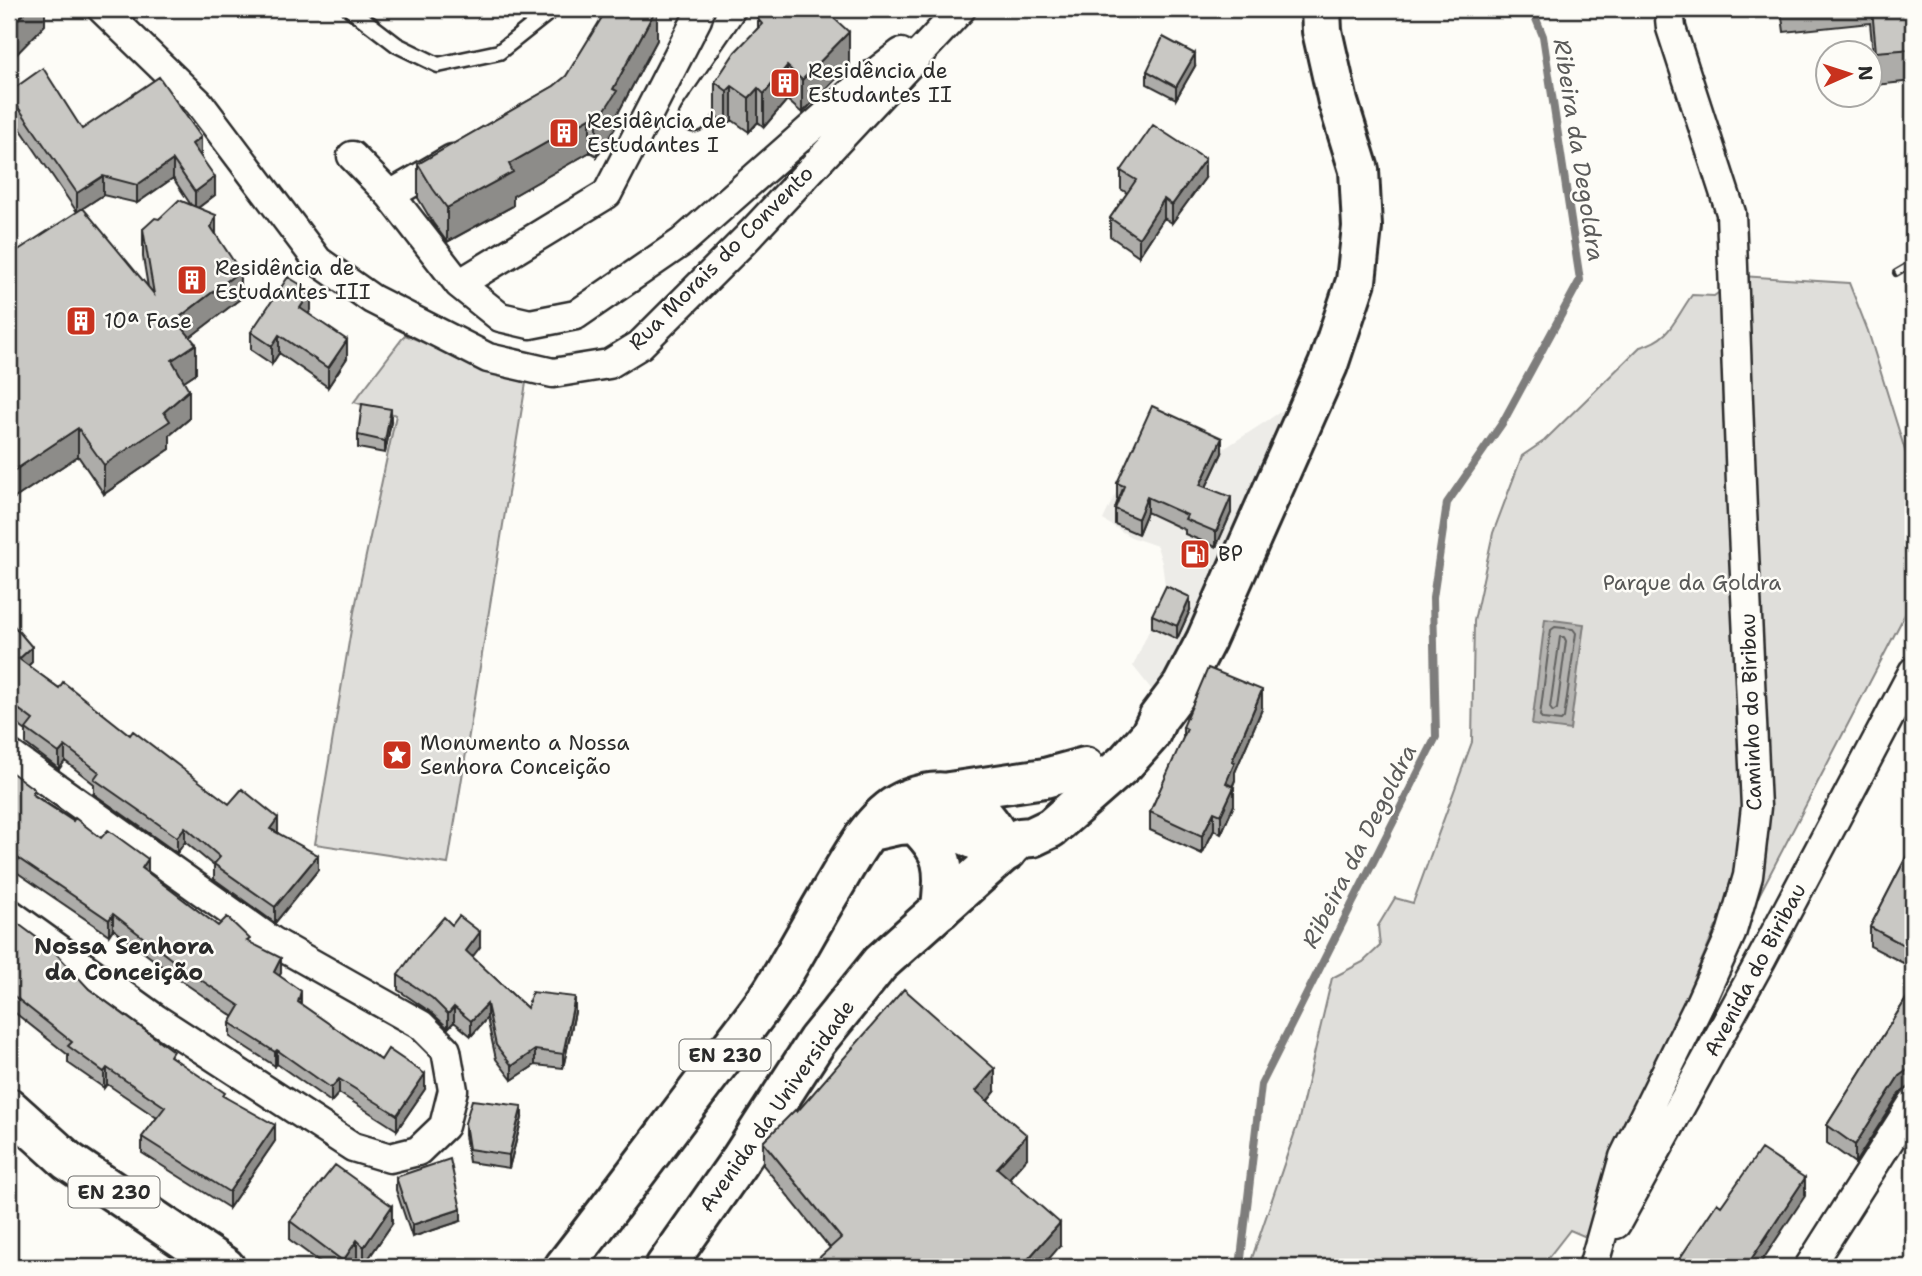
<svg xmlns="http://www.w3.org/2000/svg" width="1922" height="1276" font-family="'Shantell Sans',sans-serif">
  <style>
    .built { fill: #edece8 }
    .green { fill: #dfdeda; stroke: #858482; stroke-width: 2 }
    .water { fill: #b5b4b1; stroke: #7e7d7b; stroke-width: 2 }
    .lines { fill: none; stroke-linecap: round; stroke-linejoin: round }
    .shore { stroke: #626261; stroke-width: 2 }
    .stream { stroke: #7e7d7b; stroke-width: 8 }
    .lane-casing { stroke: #2b2b2b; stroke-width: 19 }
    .street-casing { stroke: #2b2b2b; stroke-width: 33 }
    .secondary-casing { stroke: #2b2b2b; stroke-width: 44 }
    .primary-casing { stroke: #2b2b2b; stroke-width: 44 }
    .lane { stroke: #fdfcf7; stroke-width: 14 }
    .street { stroke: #fdfcf7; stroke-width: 28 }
    .secondary { stroke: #fdfcf7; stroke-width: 38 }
    .primary { stroke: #fdfcf7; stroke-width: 38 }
    .rail-casing { stroke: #2b2b2b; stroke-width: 8 }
    .rail { stroke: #fdfcf7; stroke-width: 5; stroke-dasharray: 16; stroke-linecap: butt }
    .wall { fill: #adaca9; stroke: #2b2b2b; stroke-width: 2 }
    .shaded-wall { fill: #8d8c89; stroke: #2b2b2b; stroke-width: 2 }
    .building { fill: #c9c8c4; stroke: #2b2b2b; stroke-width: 2 }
    .labels { text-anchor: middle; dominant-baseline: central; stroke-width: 5; stroke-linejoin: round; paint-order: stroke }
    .shield { fill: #fdfcf7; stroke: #6a6a68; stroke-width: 2 }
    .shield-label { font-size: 19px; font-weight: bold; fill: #2b2b2b }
    .poi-label { font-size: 21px; fill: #2b2b2b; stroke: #fdfcf7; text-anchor: start }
    .street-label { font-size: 21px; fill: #2b2b2b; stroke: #fdfcf7 }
    .park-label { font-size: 21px; fill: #585857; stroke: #fdfcf7 }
    .water-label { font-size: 23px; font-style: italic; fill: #5b5b5a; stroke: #fdfcf7 }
    .neighbourhood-label { font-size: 23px; font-weight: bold; fill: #2b2b2b; stroke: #fdfcf7 }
  </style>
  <rect width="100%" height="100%" fill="#fdfcf7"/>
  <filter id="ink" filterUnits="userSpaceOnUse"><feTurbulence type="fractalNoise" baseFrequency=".0143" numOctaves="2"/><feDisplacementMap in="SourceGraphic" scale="14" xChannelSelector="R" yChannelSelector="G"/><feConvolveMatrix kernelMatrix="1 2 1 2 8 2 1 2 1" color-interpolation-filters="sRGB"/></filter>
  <g filter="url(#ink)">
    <path class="built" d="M1294,403L1234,545L1156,695L1133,666L1166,593L1162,563L1157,546L1131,537L1103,520L1153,414L1225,448Z"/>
    <path class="green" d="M1741,276L1849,283L1868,331L1908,460L1913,484V599L1743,926L1716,927L1679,1013L1618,1135L1586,1237L1570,1230L1541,1267H1249L1298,1123L1332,978L1363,962L1380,946L1378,926L1395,898L1413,903L1472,742L1474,621L1493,533L1522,456L1544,441L1640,347C1671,339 1674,320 1692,295L1714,296Z
      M405,335L526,383L448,864L315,844L354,612L396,415L354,402Z"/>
    <path class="water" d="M1545,619L1584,624L1570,730L1532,725Z"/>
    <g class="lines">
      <path class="shore" d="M1555,627L1573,629L1576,633L1564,718L1561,721L1543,719L1540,716L1551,630Z
        M1560,637H1564L1566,641L1557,709L1553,712L1550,708Z"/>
      <path class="stream" d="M1240,1267L1261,1085L1436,737L1433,598L1447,503L1503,422L1580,280L1543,36L1532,9"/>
      <g class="lane-casing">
        <path id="lane" d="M350,9L397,45L438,65L499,52L553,9"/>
      </g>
      <g class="street-casing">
        <path id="street" d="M102,9L199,103L318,261L372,299L488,358L553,373L609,364L640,345L746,239L961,9
          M694,117L768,9
          M352,156L390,195L459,284L500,317L530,324L576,315L682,242L862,83L901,53
          M390,195L452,159
          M459,284L607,194L697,19L700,9
          M9,754L272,941L421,1025L446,1050L453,1090L444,1126L418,1151L390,1158L353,1147L156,1019L9,913
          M1616,1224L1761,960L1913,672
          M1593,1267L1624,1157L1700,1003L1731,934L1748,876L1756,807L1742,510L1731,213L1671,28L1669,9
          M1809,1267L1913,1103"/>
      </g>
      <g class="secondary-casing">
        <path id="secondary" d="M665,1267L740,1160L817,1041L880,963L1020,838L1032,837L1051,828L1126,762L1150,735L1158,718L1182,686L1206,640L1328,365L1356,281L1362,227L1359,170L1338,102L1322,31L1321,9"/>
      </g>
      <g class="primary-casing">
        <path id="primary" d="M949,792L1045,778L1085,767
          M914,823C946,853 945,867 941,909
          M871,831L898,825L931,823L948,827L980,842L1007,851
          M9,1108L68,1161L225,1267
          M564,1267C611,1207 656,1146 702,1085C725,1054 750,1024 772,992C793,959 811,924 831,891C850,860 872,813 908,799C961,778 983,808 1007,851"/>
      </g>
      <use href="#lane" class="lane"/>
      <use href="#street" class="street"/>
      <use href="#secondary" class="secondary"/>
      <use href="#primary" class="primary"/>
      <g class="rail-casing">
        <path id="rail" d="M1896,273L1913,263"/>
      </g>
      <use href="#rail" class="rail"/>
    </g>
    <path class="wall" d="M657,9V40L617,115V125L597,156L590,152L513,196V206L447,242L433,223L418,198V164L554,86Z
      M1781,9H1913V81L1876,85L1870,23L1784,32Z
      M758,19L849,66L802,113L787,100L764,127L758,122L749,132L732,120L727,125L715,115V82L758,28Z
      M1195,66L1176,99L1147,84V71Z
      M9,92L82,129L201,156L215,195L198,208L216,234L240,299L190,337L196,373L184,381L189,419L170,435V449L104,494L78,456L9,502L148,287L143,257V229L159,219L191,205L173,178L137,203L103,195L77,212L9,112Z
      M1121,171L1205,178L1172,223L1164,218L1139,256L1110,236V218L1127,193L1121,189Z
      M311,310L308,313L347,358L328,387L279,353L272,364L251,350V332Z
      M391,422L385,453L358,448V435Z
      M1222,453L1206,487L1231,513L1216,547L1185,534V530L1147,512L1138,534L1115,524V509L1118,499H1117V483Z
      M1190,610L1177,639L1152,627V615Z
      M9,620L32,662L28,666L59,688L130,735L229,804L278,833L318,870L275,923L214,879V866L185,842L177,853L94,794V784L65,761L59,769L26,744V731L9,718Z
      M1262,709L1235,772V780L1233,786L1234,805L1221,834L1214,830L1202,854L1150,830V812L1183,740V727Z
      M9,776L34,795L101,838L218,926L250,943L281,973L279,976L301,1005L381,1060L425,1089L397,1130L339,1093L331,1102L277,1064L275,1066L230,1037V1023L234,1017L180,980L113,929L109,935L9,867Z
      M1913,844V968L1870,946V927Z
      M9,917L89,989L173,1058L225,1097L275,1141L229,1208L142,1153V1137L157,1118L107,1084L104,1088L68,1063V1055L9,1008Z
      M452,925L480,947L472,957L527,1008L575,1012L563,1068L535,1065L512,1080L496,1059L487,1018L471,1036L454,1022L448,1028L432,1013L398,990V975Z
      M1913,988V1081L1909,1087L1899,1094L1855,1163L1827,1143V1125Z
      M995,1092L988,1101L1027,1158L1009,1178L1060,1246L830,1248L763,1165V1142L797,1112Z
      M522,1118L509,1168L469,1162L465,1135V1123Z
      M396,1177L461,1221L412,1237L396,1190Z
      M290,1221L392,1224L364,1265L357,1259L351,1267H327L290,1240Z"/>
    <path class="shaded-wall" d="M28,9H45V25L9,62V28Z
      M656,9H657V40L617,115V125L597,156V122L613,89Z
      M849,32V66L802,113V80Z
      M1195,54V66L1176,99V87Z
      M787,66V100L764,127V94Z
      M732,86V120L727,125V91Z
      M758,88V122L749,132V98Z
      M590,118V152L513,196V206L447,242V208L509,164Z
      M201,137V156L192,163V144Z
      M1205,159V178L1172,223V205Z
      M173,160V178L137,203V185Z
      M103,176V195L77,212V193Z
      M215,177V195L195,210V192Z
      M1164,199V218L1139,256V238Z
      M216,215V243L211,227Z
      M240,271V299L176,348V320Z
      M311,291V310L300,326V308Z
      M279,335V353L272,364V346Z
      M347,340V358L328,387V368Z
      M196,344V373L172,389V360Z
      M189,390V419L170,435V449L104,494V465L164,412Z
      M391,409V422L385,453V441Z
      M78,428V456L9,502V474Z
      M1222,438V453L1200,500V485Z
      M1147,497V512L1138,534V519Z
      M1231,497V513L1216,547V532Z
      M1190,597V610L1177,639V626Z
      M32,647V662L19,674V659Z
      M1262,690V709L1235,772V780L1226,801V783L1232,761Z
      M65,746V761L59,769V753Z
      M1234,787V805L1221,834V815Z
      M1214,812V830L1202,854V836Z
      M278,818V833L270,829Z
      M185,827V842L177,853V837Z
      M318,855V870L275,923V907Z
      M148,859V873L142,868Z
      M113,914V929L109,935V920Z
      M480,932V947L466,965V951Z
      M281,958V973L274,986V972Z
      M301,991V1005L298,1002Z
      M575,997V1012L563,1068V1054Z
      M487,1004V1018L471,1036V1021Z
      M454,1007V1022L448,1028V1014Z
      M277,1050V1064L275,1066V1052Z
      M535,1050V1065L512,1080V1066Z
      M1913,1062V1081L1909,1087L1899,1094L1855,1163V1145L1899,1076Z
      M107,1068V1084L104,1088V1072Z
      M995,1069V1092L976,1114V1091Z
      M425,1074V1089L397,1130V1115Z
      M339,1079V1093L331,1102V1088Z
      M522,1106V1118L509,1168V1155Z
      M275,1125V1141L229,1208V1192Z
      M1027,1135V1158L997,1192V1168Z
      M1805,1178V1196L1758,1267H1746Z
      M392,1206V1224L364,1265V1247Z
      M461,1209V1221L412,1237V1225Z
      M1060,1223V1246L1042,1267H1021Z
      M357,1240V1259L351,1267H343V1261Z"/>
    <path class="building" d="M9,9H28L9,28Z
      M607,9H656L613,89L617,91L597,122L590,118L509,164L513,172L447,208L433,189L418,164L554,86L566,76Z
      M765,9H824L849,32L802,80L787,66L764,94L758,88L749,98L732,86L727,91L715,82L735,52L762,24L758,19Z
      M1872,9H1913V49L1876,52Z
      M1163,37L1195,54L1176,87L1147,71Z
      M43,68L82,129L159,77L201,137L192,144L215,177L195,192L173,160L137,185L103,176L77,193L9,94V92Z
      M1153,125L1205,159L1172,205L1164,199L1139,238L1110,218L1136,180L1121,171Z
      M179,200L216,215L211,227L240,271L176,320L196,344L172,360L189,390L164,412L170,421L104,465L78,428L9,474V256L83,208L154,294L143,229L155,218L159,219Z
      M288,277L311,291L300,308L347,340L328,368L279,335L272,346L251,332Z
      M362,404L391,409L385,441L358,435Z
      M1152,406L1222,438L1200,485L1231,497L1216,532L1185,519L1187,515L1147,497L1138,519L1115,509L1124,486L1117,483Z
      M1166,586L1190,597L1177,626L1152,615Z
      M9,620L32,647L19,659L59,688L63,682L130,735L133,731L229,804L242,789L278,818L270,829L318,855L275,907L214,864L220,857L185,827L177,837L94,779L99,772L65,746L59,753L26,729L33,720L9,702Z
      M1208,668L1262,690L1232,761L1235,762L1226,783L1234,787L1221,815L1214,812L1202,836L1150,812L1187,729L1183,727Z
      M11,772L34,789L32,794L73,821L75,818L101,838L108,830L148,859L142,868L218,926L227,917L250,939L247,941L281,958L274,972L301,991L298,1002L381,1060L388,1049L425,1074L397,1115L339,1079L331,1088L277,1050L275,1052L230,1023L240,1006L180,966L113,914L109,920L9,852L14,846L9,842V776Z
      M1913,844V950L1870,927Z
      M459,916L480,932L466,951L527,1008L532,992L575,997L563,1054L535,1050L512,1066L496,1045L487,1004L471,1021L454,1007L448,1014L432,998L398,975L418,947L444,917L452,925Z
      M9,917L52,949L89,989L173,1051L170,1056L225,1093L223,1096L275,1125L229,1192L142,1137L165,1107L107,1068L104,1072L68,1046L72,1042L9,992Z
      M1913,988V1062L1909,1069L1899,1076L1855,1145L1827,1125Z
      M904,989L995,1069L976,1091L1027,1135L997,1168L1060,1223L1021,1267H809L841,1238L763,1142L795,1110L797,1112Z
      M472,1100L522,1106L509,1155L469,1149L465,1123Z
      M1761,1149L1805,1178L1746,1267H1674L1717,1203L1721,1206Z
      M450,1159L461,1209L412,1225L396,1177Z
      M335,1165L392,1206L364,1247L357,1240L343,1261L290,1221Z"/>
  </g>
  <defs>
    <g id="building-square" transform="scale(1.575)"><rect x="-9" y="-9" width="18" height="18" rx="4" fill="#c8321e" stroke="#fdfcf7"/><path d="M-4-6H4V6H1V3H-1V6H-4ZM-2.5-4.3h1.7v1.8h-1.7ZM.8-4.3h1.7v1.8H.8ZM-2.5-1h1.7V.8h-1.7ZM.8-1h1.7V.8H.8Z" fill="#fff"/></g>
    <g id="fuel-square" transform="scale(1.575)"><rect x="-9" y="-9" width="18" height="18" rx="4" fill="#c8321e" stroke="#fdfcf7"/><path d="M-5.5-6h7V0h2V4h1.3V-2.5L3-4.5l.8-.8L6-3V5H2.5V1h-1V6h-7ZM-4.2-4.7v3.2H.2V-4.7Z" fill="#fff"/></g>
    <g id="sight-square" transform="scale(1.575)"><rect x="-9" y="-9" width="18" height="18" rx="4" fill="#c8321e" stroke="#fdfcf7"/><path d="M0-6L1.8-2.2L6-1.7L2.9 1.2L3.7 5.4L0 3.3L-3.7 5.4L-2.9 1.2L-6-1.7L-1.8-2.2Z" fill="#fff"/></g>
  </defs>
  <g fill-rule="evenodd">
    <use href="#building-square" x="785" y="83"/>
    <use href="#building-square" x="564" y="133"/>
    <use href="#building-square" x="192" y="280"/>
    <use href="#building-square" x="81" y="321"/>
    <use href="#fuel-square" x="1195" y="554"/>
    <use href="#sight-square" x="397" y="755"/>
  </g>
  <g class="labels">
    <g class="shield">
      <rect x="679.5" y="1039.5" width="91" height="31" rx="5"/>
      <rect x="68.5" y="1176.5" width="91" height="31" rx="5"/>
    </g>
    <g class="shield-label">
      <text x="725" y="1055">EN 230</text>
      <text x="114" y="1192">EN 230</text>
    </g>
    <g class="poi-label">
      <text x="808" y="71">Residência de<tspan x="808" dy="24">Estudantes II</tspan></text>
      <text x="587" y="121">Residência de<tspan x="587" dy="24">Estudantes I</tspan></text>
      <text x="215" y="268">Residência de<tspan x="215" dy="24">Estudantes III</tspan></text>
      <text x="104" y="321">10ª Fase</text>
      <text x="1218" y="554">BP</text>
      <text x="420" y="743">Monumento a Nossa<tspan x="420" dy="24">Senhora Conceição</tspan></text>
    </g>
    <g class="street-label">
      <text transform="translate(721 258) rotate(-45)">Rua Morais do Convento</text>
      <text transform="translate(1751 712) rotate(-92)">Caminho do Biribau</text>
      <text transform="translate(1755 970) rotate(-62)">Avenida do Biribau</text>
      <text transform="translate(777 1106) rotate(-55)">Avenida da Universidade</text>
    </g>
    <g class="park-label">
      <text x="1692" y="583">Parque da Goldra</text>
    </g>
    <g class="water-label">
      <text transform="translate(1579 150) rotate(81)">Ribeira da Degoldra</text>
      <text transform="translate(1359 846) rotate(-63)">Ribeira da Degoldra</text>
    </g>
    <g class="neighbourhood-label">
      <text x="124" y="946">Nossa Senhora<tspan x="124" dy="26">da Conceição</tspan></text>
    </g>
  </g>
  <rect width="1922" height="1276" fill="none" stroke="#fdfcf7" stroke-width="35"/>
  <rect x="18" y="18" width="1887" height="1241" fill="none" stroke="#2b2b2b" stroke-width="2.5" filter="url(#ink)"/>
  <g transform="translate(1849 74) rotate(87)"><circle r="33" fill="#fdfcf7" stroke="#a9a8a5" stroke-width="2"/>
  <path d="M0-5L12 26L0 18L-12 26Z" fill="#c8321e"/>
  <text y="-10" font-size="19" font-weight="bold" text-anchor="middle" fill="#2b2b2b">N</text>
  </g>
</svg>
